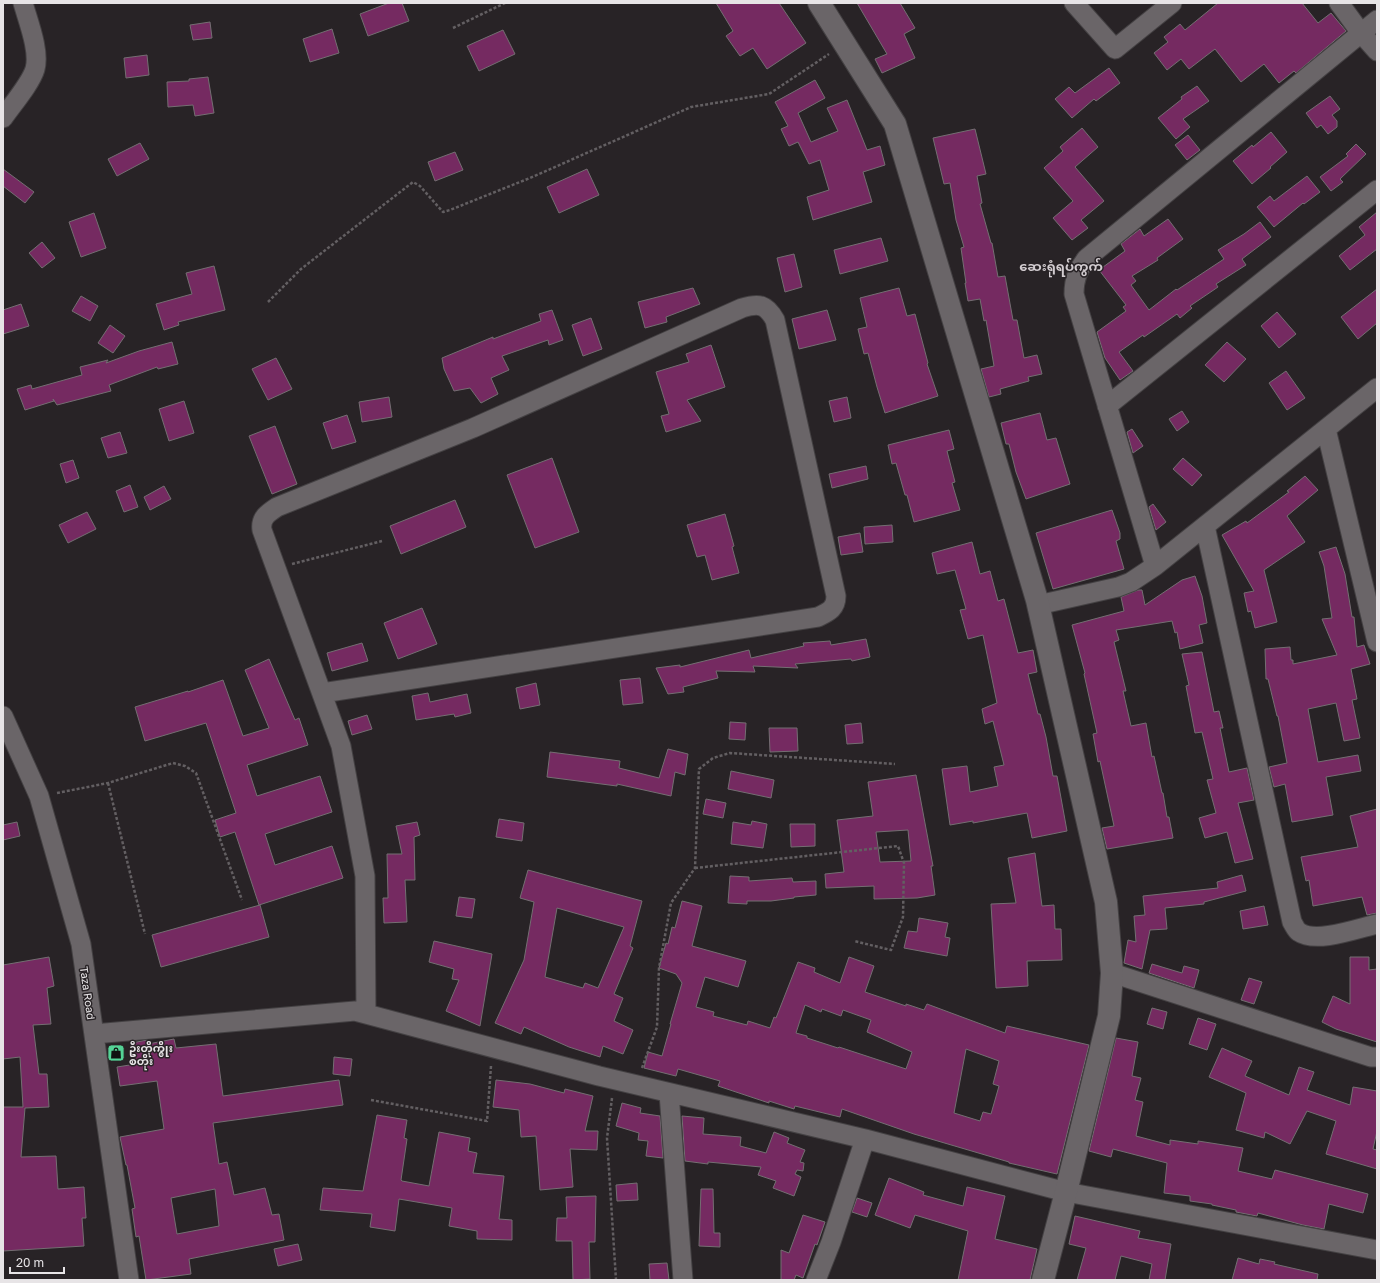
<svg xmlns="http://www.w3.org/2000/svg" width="1380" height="1283" font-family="'Golos Text','Noto Sans Myanmar',sans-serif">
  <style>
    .building { fill: #752a61; stroke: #746e72; fill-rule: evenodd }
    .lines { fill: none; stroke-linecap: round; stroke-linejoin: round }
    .minor-casing { stroke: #444143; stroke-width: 21 }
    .tertiary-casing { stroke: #444143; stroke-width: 24 }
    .path { stroke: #635f62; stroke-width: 2.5; stroke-dasharray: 3 2; stroke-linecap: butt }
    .minor { stroke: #6a6568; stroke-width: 19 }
    .tertiary { stroke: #6a6568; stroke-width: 22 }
    .labels { text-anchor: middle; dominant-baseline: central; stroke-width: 3; stroke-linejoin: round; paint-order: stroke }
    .street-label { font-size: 11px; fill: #e7e4e6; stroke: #282326 }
    .poi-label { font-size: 11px; font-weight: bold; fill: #e7e4e6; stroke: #282326; text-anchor: start }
    .quarter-label { font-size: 13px; font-weight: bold; fill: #d2ccd0; stroke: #282326 }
  </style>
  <rect width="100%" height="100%" fill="#282326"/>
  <path class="building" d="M389,3H402L409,21L368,36L360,14Z
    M716,3H779L806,43L767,69L753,48L740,56L726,36L733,31Z
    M857,3H900L915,28L904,34L915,58L882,73L875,59L887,54Z
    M1218,3H1302L1318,23L1331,13L1346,31L1296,73L1294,71L1279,83L1264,64L1241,82L1215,49L1189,69L1181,59L1167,70L1154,53L1168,42L1164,37L1180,24L1185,30Z
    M210,22L212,38L193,40L190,25Z
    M332,29L339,53L310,62L303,39Z
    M503,30L515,54L479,71L467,46Z
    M147,55L149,75L126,78L124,58Z
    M1109,68L1120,83L1096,101L1094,99L1072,118L1055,99L1069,87L1075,93Z
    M208,77L214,113L195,116L193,105L168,107L167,82L189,81V79Z
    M815,80L825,98L798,113L811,142L838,131L827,108L847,100L867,150L880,146L885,165L863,172L872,202L813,220L807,197L829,190L820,160L809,164L798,142L789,146L781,129L788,126L775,102Z
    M1197,86L1209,101L1183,119L1190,127L1176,139L1158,118L1182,99L1181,97Z
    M1330,96L1340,109L1332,115L1337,121V127L1328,134L1321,125L1317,128L1306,113Z
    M1082,128L1098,147L1075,167L1104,201L1081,220L1088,228L1072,240L1053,218L1073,201L1044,168L1063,151L1060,147Z
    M975,129L986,174L977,176L982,203L980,204L991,243H992L998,277L1005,276L1013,320H1017L1024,358L1037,355L1042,374L1028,377L1029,381L1000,389L1001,394L989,397L981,369L994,366L986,320L984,321L980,299L968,301L965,283H966L961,248L964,247L956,220L950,183L944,184L933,138Z
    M1271,132L1287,152L1270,167L1271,168L1252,184L1233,161L1252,145L1253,147Z
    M1188,135L1200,150L1187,160L1175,145Z
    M140,143L149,159L117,176L108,159Z
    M1356,144L1366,154L1340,179L1343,182L1331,191L1320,177L1348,156L1346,154Z
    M455,152L463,170L435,181L428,162Z
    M3,169L34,192L25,203L3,186Z
    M587,169L599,195L559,213L547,187Z
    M1307,176L1320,192L1304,204L1303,203L1274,227L1257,207L1270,196L1274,201Z
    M1377,212V249L1350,270L1339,256L1365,235L1359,227Z
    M94,213L106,248L81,257L69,222Z
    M1168,219L1183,239L1157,258L1158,260L1132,276L1136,281L1131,285L1149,310L1176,289L1177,290L1224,259L1218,250L1244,234L1260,222L1271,237L1242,259L1246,265L1216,284L1218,287L1190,306L1192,308L1180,318L1177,314L1144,337L1143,335L1119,352L1133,371L1120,380L1105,358L1097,332L1126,311L1123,307L1126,305L1099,270L1125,251L1121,244L1140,229L1144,236Z
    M881,238L888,261L840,274L834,250Z
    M42,242L55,258L42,268L29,253Z
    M794,254L802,287L785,292L777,258Z
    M214,266L225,310L178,322L179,325L164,330L156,304L192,294L186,273Z
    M693,288L700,304L666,317L667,322L645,328L638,302Z
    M899,288L907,316L915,314L928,363L927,364L938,396L885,413L877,387L868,353L864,354L858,329L867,327L860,298Z
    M1377,289V323L1358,339L1341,317Z
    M81,296L98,306L90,321L72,311Z
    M21,304L29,326L3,334V310Z
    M552,310L563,340L549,345L548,340L502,356L509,370L491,378L498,394L481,403L470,388L454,391L444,369L442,358L493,337V339L541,321L539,314Z
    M827,310L836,340L799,349L792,319Z
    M1277,312L1296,334L1279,348L1261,326Z
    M591,318L602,349L583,356L572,325Z
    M110,325L125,336L113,353L98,343Z
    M172,342L178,364L158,369L157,367L109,385L111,391L57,405L53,399L54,401L25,410L17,389L31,385L32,389L82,375L80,367L108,360L106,363L139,351Z
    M1227,342L1246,359L1224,382L1205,365Z
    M711,345L725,387L687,400L701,421L666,432L661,416L669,414L656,372L689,362L686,354Z
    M276,358L292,389L268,400L252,369Z
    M1286,371L1305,398L1287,410L1269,383Z
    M389,397L392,417L362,422L359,402Z
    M847,397L851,418L834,422L829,401Z
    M184,401L194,433L169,441L159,409Z
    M1182,411L1189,422L1177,431L1169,419Z
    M1040,413L1047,440L1056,438L1070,484L1026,499L1016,472L1009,444H1006L1001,423Z
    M347,415L356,442L332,449L323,423Z
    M275,426L297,484L272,494L249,436Z
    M1132,429L1143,446L1133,453L1127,432Z
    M949,430L954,449L947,451L955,482L952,483L960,510L914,522L907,495H905L896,463L892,464L888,445Z
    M120,432L127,453L108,458L101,438Z
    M552,458L579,532L535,548L507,475Z
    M1183,458L1202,475L1192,486L1173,469Z
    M73,460L79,478L66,483L60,464Z
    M866,466L868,479L832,488L829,474Z
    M1305,476L1318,490L1287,516L1305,542L1264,570L1277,622L1255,628L1251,611L1248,612L1244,593L1254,591L1222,535L1246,521L1247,523L1289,492L1287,491Z
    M130,485L138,507L124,512L116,491Z
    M164,486L171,499L150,510L144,497Z
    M455,500L466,527L401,554L390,526Z
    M1153,504L1166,522L1156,530L1149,507Z
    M1112,510L1120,533V539L1116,541L1124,569L1053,589L1036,533Z
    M87,512L96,529L68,543L59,525Z
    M725,514L734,546L732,547L739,573L712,580L705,555L697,557L687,525Z
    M892,525L893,542L865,544L864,527Z
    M860,533L863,552L841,555L838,537Z
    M972,542L980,574L990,571L998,601L1004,599L1018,653L1033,650L1037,672L1028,674L1038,714H1040L1046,737L1053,776H1057L1067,831L1032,838L1027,813L973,823V821L950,825L942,769L967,766L970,792L998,786L994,767L1004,765L993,721L985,724L982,709L997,703L983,635L968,639L960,610L966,609L955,570L937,574L932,553Z
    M1336,547L1345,574L1352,617H1354L1357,647L1364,645L1370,664L1351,669L1357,699L1352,700L1360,738L1344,741L1336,703L1308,709L1318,762L1358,755L1361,771L1326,777L1333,815L1292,822L1285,784L1274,787L1269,767L1287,763L1278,716H1277L1268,679H1266L1265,649L1290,647L1291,660H1293V664L1337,655L1322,619L1332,618L1324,566L1319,552Z
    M1195,576L1202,596L1207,623L1199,625L1203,643L1180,649L1177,632L1175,633L1172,621L1116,630L1119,640L1114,642L1126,691H1123L1131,726L1146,723L1152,757L1154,756L1162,793H1163L1167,817H1169L1173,838L1107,849L1102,828L1114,826L1100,761L1098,762L1093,734L1097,733L1084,674L1085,673L1072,625L1124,611L1121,597L1138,590H1142L1145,605L1182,580Z
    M422,608L437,644L398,659L384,623Z
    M866,639L870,657L852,661L851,659L795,664L798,668L753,666L755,672L716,671L718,678L683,687L684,692L668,694L656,668L680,665V667L749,650L751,658L804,646L803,643L830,641L831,645Z
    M362,643L368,661L332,671L327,653Z
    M1202,652L1214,712L1219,711L1223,728H1220L1229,772L1247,768L1254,800L1238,803L1253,859L1235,863L1227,832L1205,838L1199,818L1216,813L1207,780L1213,779L1202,732L1195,733L1186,686L1189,685L1182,654Z
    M269,659L295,720L299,718L308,745L247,765L257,796L320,776L332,812L265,834L275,865L332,846L343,878L259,905L235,832L220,837L215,820L236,813L206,723L145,741L135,707L188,691V692L223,680L243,736L269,728L245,670Z
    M640,678L643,703L623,705L620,680Z
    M536,683L540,705L520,709L516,688Z
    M428,693L430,702L467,694L471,713L455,717L454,714L416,720L412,696Z
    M367,715L372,729L352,735L348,721Z
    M730,722L746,723L745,740L729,739Z
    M861,723L863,743L847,744L845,725Z
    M769,728H797L798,751L770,752Z
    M668,749L688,754L685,775L675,772L671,796L617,784V786L547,777L550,752L620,761L619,768L659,778Z
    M731,771L774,780L771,798L728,789Z
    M916,775L933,866H931L935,895L917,898L874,899V886L826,888L825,874L844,872L837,820L873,816L868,782ZM908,830L911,861L880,862L876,832Z
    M706,799L726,803L723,818L703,814Z
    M1377,809V913L1367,915L1362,897L1313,906L1309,880L1306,881L1301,857L1358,847L1350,816Z
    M499,819L524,823L522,841L496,837Z
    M752,821L767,824L763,848L731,844L733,822L751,825Z
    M17,822L20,836L3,840V825Z
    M417,822L420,835L414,837L415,880H405L407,922L384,923L383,898H388L387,854H402L396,826Z
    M790,824H815V846L791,847Z
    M1035,853L1042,906L1054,905L1055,929H1061L1062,960L1027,961L1028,986L996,988L991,904L1016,903L1008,858Z
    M528,870L642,901L630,946L633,948L614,994L623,998L614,1021L633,1030L623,1054L603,1046L600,1057L569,1047L524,1027L521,1034L495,1023L524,960L534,902L520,898ZM557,908L624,927L598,988L585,983L583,988L545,977Z
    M1242,875L1246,891L1204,902V904L1165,908L1167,929L1150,930L1142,969L1124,963L1128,940L1136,942L1134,916L1145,915L1143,896L1218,888L1217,882Z
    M730,876L749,877V881L792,878L793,882L816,881V895L794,897V898L771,901H747V904L728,903Z
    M459,897L475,899L472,918L456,916Z
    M682,901L702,906L692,946L746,961L738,987L705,977L696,1007L714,1012L713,1016L747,1025L748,1021L770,1028L774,1017L776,1018L798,962L815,968L814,972L840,983L849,957L874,966L865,992L906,1006V1004L924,1010L927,1004L1005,1033L1007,1026L1089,1045L1057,1174L1009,1163V1162L914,1134L842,1109L840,1117L795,1106L794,1109L769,1101V1103L718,1086L720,1081L678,1069L676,1076L644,1068L648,1052L662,1056L671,1024H670L682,983L676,974L659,968L666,943L668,944L672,927L675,928ZM805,1005L821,1012L822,1009L841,1016L843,1010L871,1020L867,1032L912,1052L906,1069L839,1047L838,1048L807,1038V1036L796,1033ZM966,1049L999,1061L993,1084L999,1086L991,1114L983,1112L980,1121L954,1113Z
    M260,905L269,937L161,967L152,935Z
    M1264,906L1268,925L1243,929L1240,911Z
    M919,918L948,923L945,937L950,938L947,956L904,948L908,931L917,932Z
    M434,941L492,954L480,1026L446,1011L459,980L452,979L454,969L429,962Z
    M49,957L54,986L47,988L51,1024L33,1025L39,1074H47L49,1107L25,1108L21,1157L56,1156L58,1189L84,1187L86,1218H82L84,1246L3,1251V1107H23L20,1057L3,1059V965Z
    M1350,957H1369V970L1377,969V1042L1336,1029L1322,1022L1333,996L1350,1004Z
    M1152,964L1182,973L1184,966L1199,970L1194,988L1149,973Z
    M1249,978L1262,982L1254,1004L1241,1000Z
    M1152,1008L1167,1012L1163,1029L1147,1024Z
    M1198,1018L1216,1024L1207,1050L1189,1044Z
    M1116,1038L1138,1042L1132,1076L1141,1078L1135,1100L1143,1102L1136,1136L1170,1145V1140L1198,1144V1141L1243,1148L1238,1171L1272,1179L1275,1170L1368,1194L1363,1213L1329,1204L1324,1229L1303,1225L1258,1213L1257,1216L1236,1212V1210L1212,1205V1204L1190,1201V1196L1164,1193L1167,1163L1113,1149L1111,1157L1089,1151Z
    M174,1039L176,1048L216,1044L223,1096L339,1080L343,1105L213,1123L219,1164L227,1162L234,1195L265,1188L272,1215L279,1214L284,1240L189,1259L191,1274L146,1280L139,1236L136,1237L132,1209L135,1208L127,1165H126L120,1137L164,1129L157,1081L120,1086L117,1067L136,1064L132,1043L147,1040L148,1044ZM215,1189L219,1226L177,1234L171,1198Z
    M1222,1048L1252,1061L1245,1076L1289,1095L1299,1067L1314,1072L1307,1090L1350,1105L1353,1087L1377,1091V1131L1373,1149L1377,1150V1169L1326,1154L1336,1121L1307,1111L1290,1144L1265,1132L1264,1138L1236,1130L1246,1093L1209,1077Z
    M334,1057L352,1059L350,1076L333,1074Z
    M496,1080L530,1084L564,1093L565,1089L593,1096L585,1131H598L597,1150L570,1149L573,1187L540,1190L536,1136L521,1137L519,1110L493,1107Z
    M622,1103L641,1108L640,1113L660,1116L663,1158L646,1156L648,1141L638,1140L639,1133L616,1126Z
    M377,1115L407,1120L404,1138L407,1139L401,1180L402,1181L429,1186L439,1132L470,1138L468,1151L477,1153L473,1173L504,1176L499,1219L512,1220V1240L477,1239V1231L449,1226L452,1208L399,1199L395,1231L370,1227L372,1214L320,1210L323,1188L363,1191Z
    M682,1116L704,1118L703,1134L741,1137L740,1146L766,1153L774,1132L789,1138L787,1143L805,1150L800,1162L804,1163L803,1171L797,1170L795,1174L801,1177L794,1196L773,1188L776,1181L758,1175L761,1167L708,1162V1164L685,1161Z
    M889,1178L924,1192L923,1195L963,1206L967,1187L1005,1196L995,1239L1037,1249L1030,1280H958L968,1231L915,1215L910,1228L875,1215Z
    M637,1183L638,1200L617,1201L616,1185Z
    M701,1189H713L714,1233H720V1247L699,1246Z
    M596,1196L595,1242H589L590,1279L573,1280L572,1241H556L557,1218H567L566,1197Z
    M857,1198L872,1203L867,1217L852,1212Z
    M803,1215L825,1222L817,1245L815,1244L803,1278L796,1275L794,1280H781V1250L789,1253Z
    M1075,1216L1140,1231L1138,1238L1171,1244L1165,1280H1149L1152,1264L1121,1256L1115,1280H1077L1086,1248L1069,1244Z
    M298,1244L302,1260L278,1266L274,1249Z
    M1238,1258L1259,1264L1260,1259L1275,1262L1274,1264L1318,1274L1317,1280H1232Z
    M667,1263L669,1280H650L649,1264Z"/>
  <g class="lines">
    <g class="minor-casing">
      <path id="minor" d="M1074,3L1115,49L1172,3
        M1339,3L1361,33L1377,51
        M3,118C12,105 31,83 35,69C40,51 28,21 23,3
        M1107,406L1377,190
        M1326,429L1377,642
        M1205,526L1292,922C1294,925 1296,930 1299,932C1316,944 1359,928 1377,924
        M1155,566L1074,294C1074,279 1078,269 1087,258L1377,20
        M1038,605L1118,587L1131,582L1155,566L1377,388
        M322,693L818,617C828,612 836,609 836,596L775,320C766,304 759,303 742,308L473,428L277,507C268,513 260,518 262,530L341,746L365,876L366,1013
        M3,716L39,796L81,944L129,1280
        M1112,973L1371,1057H1377
        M94,1034L355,1011L599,1076L865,1139L1066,1192L1377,1250
        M669,1093L683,1280
        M816,1280L831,1242L865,1139"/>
    </g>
    <g class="tertiary-casing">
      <path id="tertiary" d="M819,3L895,124L1037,600L1106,902L1112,973L1109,1016L1066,1192L1043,1280"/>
    </g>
    <path class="path" d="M453,28L505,3
      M268,302L301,269L413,182L420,186L443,212L450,210L530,178L691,107L769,94L829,54
      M292,564L382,541
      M108,783L145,934
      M57,793L108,783L173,763L185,766L196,773L242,900
      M695,868L898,846L904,863L903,917L891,950L854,941
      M642,1068L657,1027L659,968L671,903L695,868L699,769L713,758L730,753L895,764
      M612,1098L607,1138L616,1280
      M371,1100L487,1121L491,1066"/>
    <use href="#minor" class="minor"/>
    <use href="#tertiary" class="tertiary"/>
  </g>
  <defs>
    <g id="shop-square" transform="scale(0.9)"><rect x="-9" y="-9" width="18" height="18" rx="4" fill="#54d396" stroke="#282326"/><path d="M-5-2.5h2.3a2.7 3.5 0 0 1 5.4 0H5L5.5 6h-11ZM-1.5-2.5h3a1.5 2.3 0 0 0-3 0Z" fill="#111"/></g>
  </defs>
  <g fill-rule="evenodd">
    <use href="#shop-square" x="116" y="1053"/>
  </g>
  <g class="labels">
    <g class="street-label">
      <text transform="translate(88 993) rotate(82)">Taza Road</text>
    </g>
    <g class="poi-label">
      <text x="129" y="1047">ဦးတိုက္စိုး<tspan x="129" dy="13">စတိုး</tspan></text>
    </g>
    <g class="quarter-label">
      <text x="1061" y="266">ဆေးရုံရပ်ကွက်</text>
    </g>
  </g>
  <rect width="1380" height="1283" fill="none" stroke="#e7e4e6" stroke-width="8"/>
  <path d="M10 1267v6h54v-6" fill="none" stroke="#e7e4e6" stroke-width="2"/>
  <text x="16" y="1267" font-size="12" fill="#e7e4e6" stroke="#282326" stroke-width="3" paint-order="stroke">20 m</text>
</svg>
